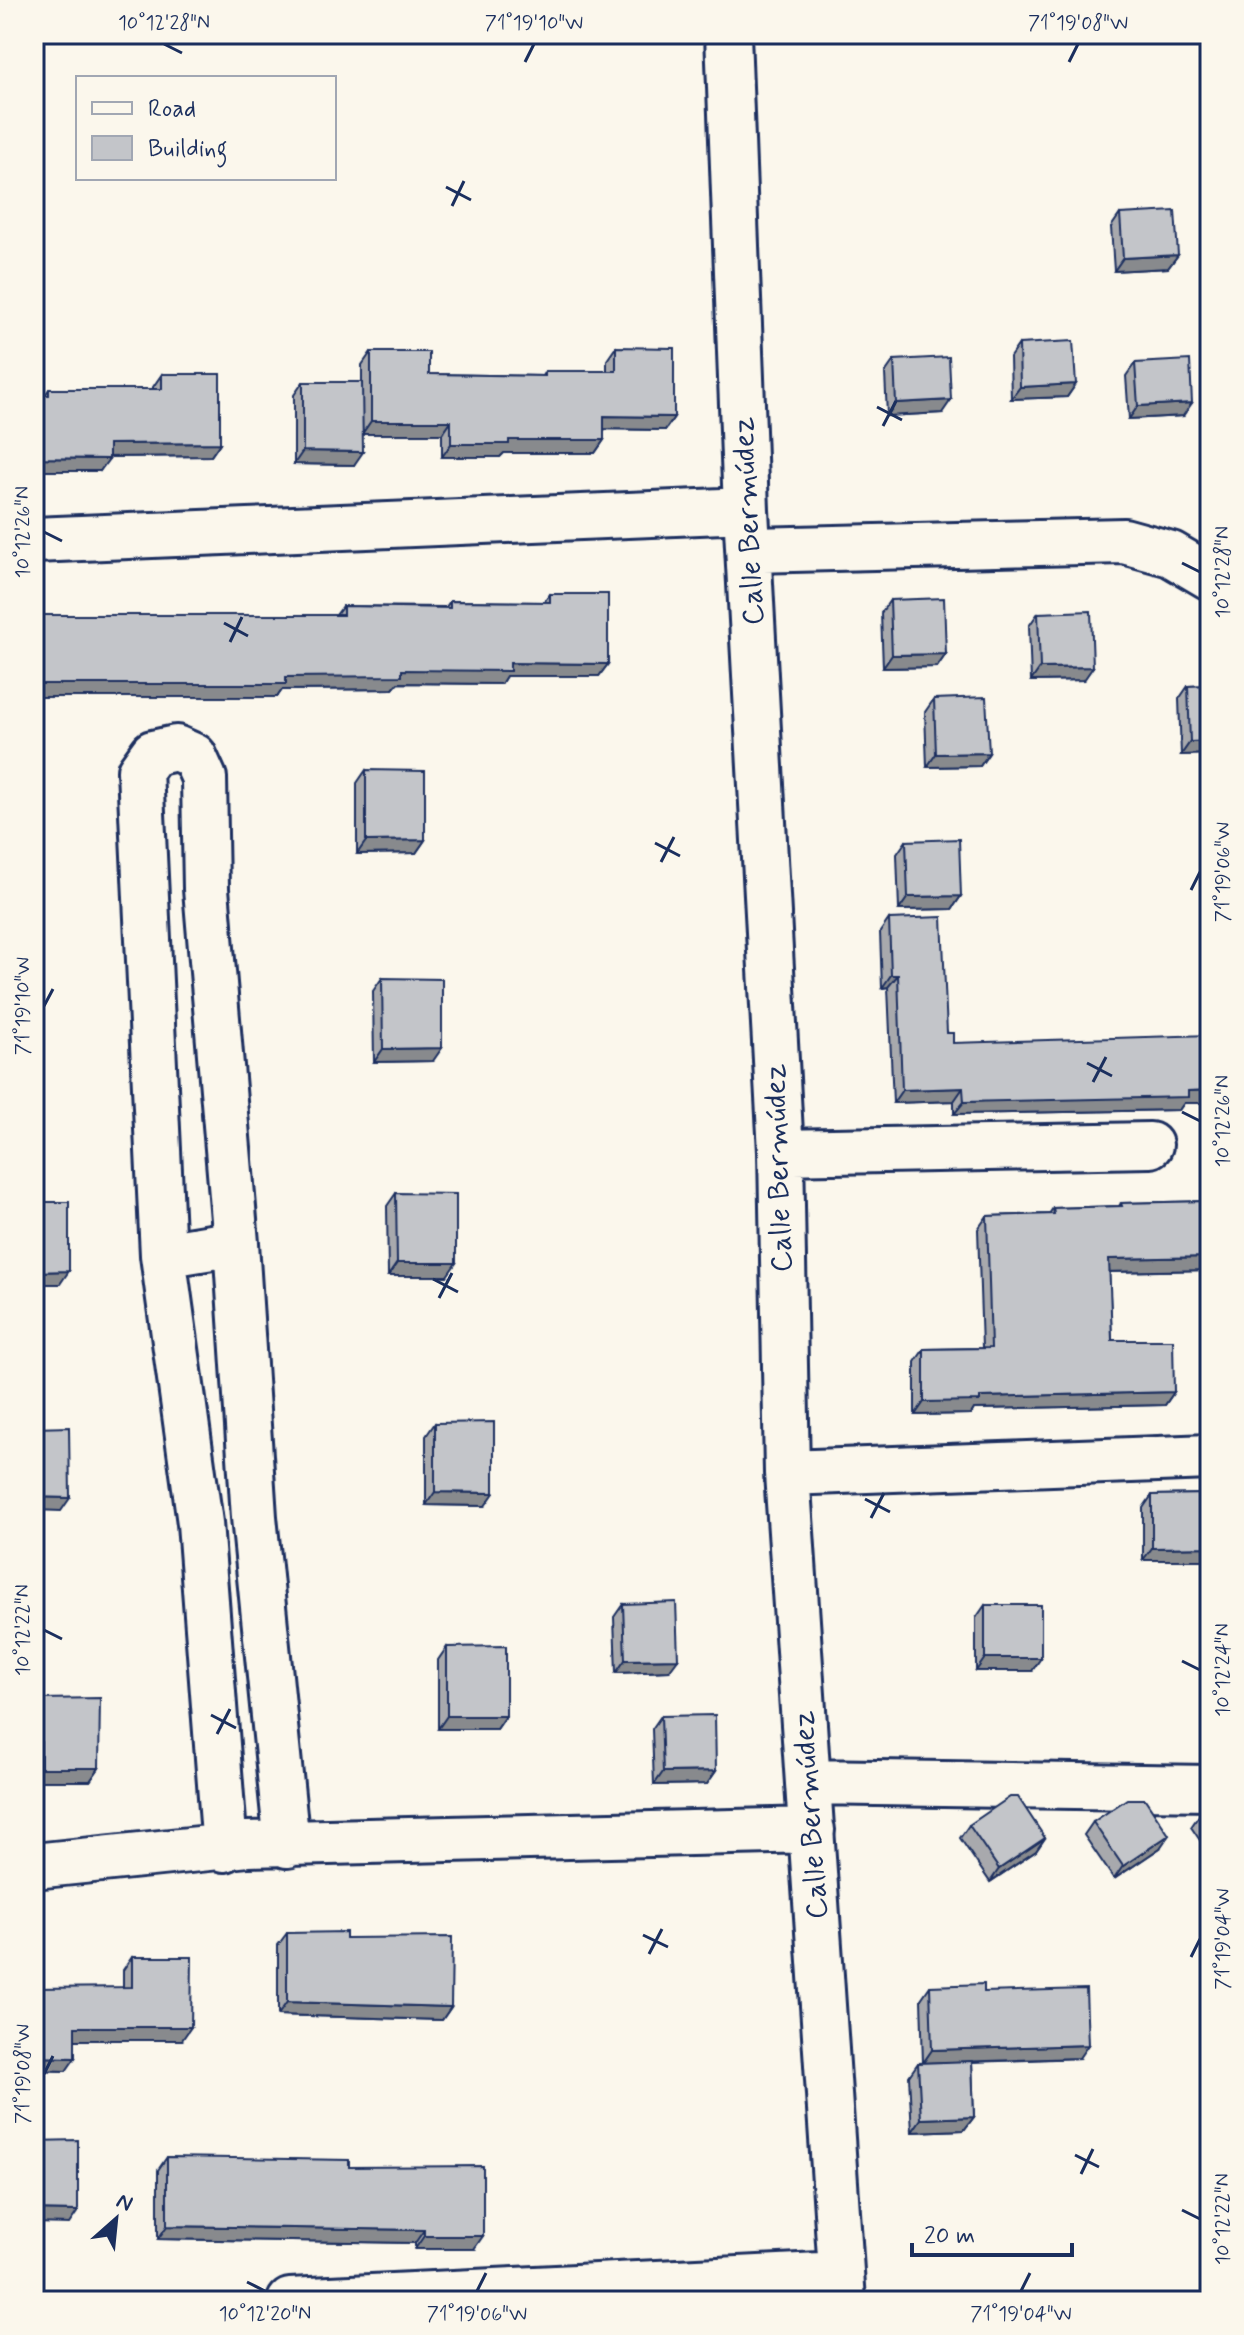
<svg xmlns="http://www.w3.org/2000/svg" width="1244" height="2335" font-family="Mynerve,sans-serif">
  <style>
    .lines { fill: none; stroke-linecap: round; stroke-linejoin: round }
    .street-casing { stroke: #1b2f5e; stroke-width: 50 }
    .street { stroke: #fbf7ec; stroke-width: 44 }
    .wall { fill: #a8a9ad; stroke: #1b2f5e; stroke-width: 2 }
    .shaded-wall { fill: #888a8d; stroke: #1b2f5e; stroke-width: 2 }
    .building { fill: #c3c5c9; stroke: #1b2f5e; stroke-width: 2 }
    .ticks { fill: none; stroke: #1b2f5e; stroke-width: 3 }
    .labels { text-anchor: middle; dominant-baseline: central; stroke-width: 8; stroke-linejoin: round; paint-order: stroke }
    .street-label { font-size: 30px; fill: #1b2f5e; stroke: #fbf7ec }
    .neatline { fill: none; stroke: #1b2f5e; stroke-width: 3 }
    .ticks-label { font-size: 20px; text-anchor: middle; fill: #1b2f5e }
  </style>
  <rect width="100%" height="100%" fill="#fbf7ec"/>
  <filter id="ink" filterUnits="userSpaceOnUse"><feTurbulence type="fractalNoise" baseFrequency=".0125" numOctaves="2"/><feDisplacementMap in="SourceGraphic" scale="16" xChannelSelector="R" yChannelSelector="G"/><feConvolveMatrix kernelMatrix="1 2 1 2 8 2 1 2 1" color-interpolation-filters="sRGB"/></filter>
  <g filter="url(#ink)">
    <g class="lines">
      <g class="street-casing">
        <path id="street" d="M728,34L746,510L781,1152L787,1473L843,2301
          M34,540L746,510
          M751,550L1124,541L1171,554L1210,577
          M781,1152L1150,1145
          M163,1255L236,1243
          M787,1473L1210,1457
          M809,1782L1210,1788
          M225,1849L200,1523L163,1255L140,771L153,753L176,748L194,756L204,778L206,889L236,1243L254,1517L287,1845
          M34,1866L248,1844L812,1830
          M290,2301L841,2274"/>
      </g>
      <use href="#street" class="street"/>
    </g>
    <path class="wall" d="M1120,214L1178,255L1168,268L1114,271L1111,227Z
      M1019,344L1076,384L1067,397L1011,399L1010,357Z
      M616,347L674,417L665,430L604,429V440L595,453H504L500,457H442V434H363L354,465L294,464V395L303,382H362V365L371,352L429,374L542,376L545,371H607V360Z
      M894,360L942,413L887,416L885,373Z
      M1135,363L1183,416L1129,419L1126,376Z
      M162,374L220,443L211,456L109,457L100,471L45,395L49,389H153V387Z
      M550,594L608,664L599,676H506L501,684L398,683L393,689L282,690L277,697H34V615H336L343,606L446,607L450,601L544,602Z
      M890,600L946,654L937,667L883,668L881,613Z
      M1038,613L1084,680L1031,681L1029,626Z
      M1210,685V754L1181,755L1179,699L1188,686Z
      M934,699L989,753L980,766L927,767L925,712Z
      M366,770L425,840L416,853L357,854V783Z
      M906,841L961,896L952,909L899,910L897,854Z
      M889,919L953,1043L1184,1103L1179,1110L954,1114V1101L893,1103L888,987L882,988L880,932Z
      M382,978L433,1061L374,1062L373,991Z
      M396,1193L447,1276H388L387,1206Z
      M1210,1201V1270L1109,1272L1112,1340L1174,1392L1165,1405L974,1409L971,1414L915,1415V1362L924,1349L982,1348L978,1229L987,1216L1049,1214L1053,1208L1119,1206L1121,1203Z
      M435,1423L485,1506L426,1505V1436Z
      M1210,1494L1143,1560V1508L1152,1495Z
      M623,1604L669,1671L616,1673L614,1617Z
      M985,1605L1032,1671H976V1618Z
      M447,1647L506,1716L497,1729H438V1660Z
      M41,1699L99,1768L90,1781H34V1708Z
      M661,1716L716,1771L707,1784L654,1785L652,1729Z
      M1210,1808V1855L1191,1827L1200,1814Z
      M1093,1822L1160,1848L1114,1879L1084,1835Z
      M969,1825L1045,1838L1036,1851L990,1882L960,1838Z
      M287,1933L451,2007L442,2020L278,2015V1945Z
      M132,1957L182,2040H75L66,2071L34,2070L123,1987V1970Z
      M930,1986L984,1992L1079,2058L972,2062L974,2117L964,2130L912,2132L909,2076L918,2063H923L921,1999Z
      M167,2157L349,2167L474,2249H415V2243L158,2239V2170Z"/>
    <path class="shaded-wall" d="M1178,255L1168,268L1114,271L1123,258Z
      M1076,384L1067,397L1011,399L1020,387Z
      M951,400L942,413L887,416L896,403Z
      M1192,403L1183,416L1129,419L1138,406Z
      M604,416L674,417L665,430L595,429Z
      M371,421H451L442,434H362Z
      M509,440H604L595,453H504L500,457H442L451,444Z
      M220,443L211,456L100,457L109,444Z
      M303,451L363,452L354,465L294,464Z
      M34,458L109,459L100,471H34Z
      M946,654L937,667L883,668L892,655Z
      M510,663L608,664L599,676H506L501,684L398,683L393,689L282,690L277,697H34V684L286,677Z
      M1093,667L1084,680L1031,681L1040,668Z
      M1210,741V754L1181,755L1190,742Z
      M989,753L980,766L927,767L936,754Z
      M425,840L416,853L357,854L366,841Z
      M961,896L952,909L899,910L908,897Z
      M891,975H898L888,987L882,988Z
      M442,1048L433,1061L374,1062L383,1049Z
      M963,1088L954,1101L893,1103L902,1090Z
      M1210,1090V1103H1184L1179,1110L954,1114L964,1102Z
      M1210,1257V1270L1100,1272L1109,1259Z
      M397,1263H456L447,1276H388Z
      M69,1271L60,1284H34V1272Z
      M1174,1392L1165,1405L974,1409L971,1414L915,1415L924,1402L980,1397Z
      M435,1492L494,1493L485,1506L426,1505Z
      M34,1497L70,1498L61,1511L34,1510Z
      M1210,1547V1560H1143L1152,1548Z
      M985,1658H1041L1032,1671H976Z
      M678,1659L669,1671L616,1673L625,1660Z
      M447,1716H506L497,1729H438Z
      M41,1768H99L90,1781H34V1777Z
      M716,1771L707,1784L654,1785L663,1772Z
      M1169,1835L1160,1848L1114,1879L1123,1866Z
      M1045,1838L1036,1851L990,1882L999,1869Z
      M287,2002L451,2007L442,2020L278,2015Z
      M75,2027H191L182,2040H66Z
      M1088,2045L1079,2058L923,2063L932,2050Z
      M34,2057L75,2058L66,2071L34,2070Z
      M974,2117L964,2130L912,2132L921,2119Z
      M34,2210L78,2211L69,2224L34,2223Z
      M167,2226L424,2230L415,2243L158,2239Z
      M424,2236H483L474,2249H415Z"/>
    <path class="building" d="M1175,211L1178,255L1123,258L1120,214Z
      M1073,341L1076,384L1020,387L1019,344Z
      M616,347L674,348V417L604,416V440H509V444H451V421H371V352H429V374L545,376V371H616Z
      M949,357L951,400L896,403L894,360Z
      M1190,360L1192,403L1138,406L1135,363Z
      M162,374H220V443L109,444V459L34,458V395H49V389H162Z
      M303,382H362L363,452L303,451Z
      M550,594H608V664L510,663V671L402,670V676L286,677V684H34V615H343V606L450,608V601L550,602Z
      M944,598L946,654L892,655L890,600Z
      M1091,611L1093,667L1040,668L1038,613Z
      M1210,685V741L1190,742L1188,686Z
      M986,697L989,753L936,754L934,699Z
      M366,770L425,771V840L366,841Z
      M959,839L961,896L908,897L906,841Z
      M942,917L947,1033H953V1043L1210,1035V1090L1188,1091V1097L964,1102L963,1088L902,1090L898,975H891L889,919Z
      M382,978L442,979V1048L383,1049Z
      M396,1193L456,1194V1263H397Z
      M1210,1201V1257L1109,1259L1112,1340H1173L1174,1392L980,1397V1401L924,1402V1349L991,1348L987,1216L1054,1214L1053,1208L1122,1206L1121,1203Z
      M34,1202H69V1271L34,1272Z
      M494,1422V1493L435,1492V1423Z
      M69,1427L70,1498L34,1497V1428Z
      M1210,1494V1547L1152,1548V1495Z
      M676,1602L678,1659L625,1660L623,1604Z
      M985,1605H1041V1658H985Z
      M506,1646V1716H447V1647Z
      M100,1698L99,1768H41V1699Z
      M715,1715L716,1771L663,1772L661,1716Z
      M1010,1797H1018L1045,1838L999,1869L969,1825Z
      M1127,1799H1145L1169,1835L1123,1866L1093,1822Z
      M1210,1808V1829L1200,1814Z
      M346,1932V1938L452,1937L451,2007L287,2002V1933Z
      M132,1957H192L191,2027H75V2058L34,2057V1988L132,1987Z
      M984,1984V1992L1086,1989L1088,2045L932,2050L930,1986Z
      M972,2061L974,2117L921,2119L918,2063Z
      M78,2140V2211L34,2210V2141Z
      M167,2157L349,2160V2167L483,2166V2236H424V2230L167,2226Z"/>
  </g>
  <path class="ticks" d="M164,44L182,53M525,62L534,44M1069,62L1078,44M446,187L471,200M452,206L464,181M877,407L902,420M883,426L896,401M44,532L62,541M1182,563L1200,572M224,623L248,636M230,642L242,617M655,843L680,856M661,862L674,837M1191,890L1200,872M44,1006L53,989M1087,1063L1112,1076M1093,1082L1106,1057M1182,1112L1200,1121M433,1279L458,1292M439,1298L452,1273M865,1499L890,1512M871,1518L884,1493M44,1630L62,1639M1182,1661L1200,1670M211,1715L236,1728M217,1734L230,1709M643,1935L668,1947M649,1954L662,1929M1191,1957L1200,1939M44,2074L53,2056M1075,2155L1099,2167M1081,2174L1093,2149M1182,2210L1200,2219M247,2282L265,2291M477,2291L486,2273M1021,2291L1030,2273"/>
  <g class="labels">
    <g class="street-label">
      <text transform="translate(749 521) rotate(-93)">Calle Bermúdez</text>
      <text transform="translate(779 1168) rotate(-92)">Calle Bermúdez</text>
      <text transform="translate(811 1815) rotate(-94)">Calle Bermúdez</text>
    </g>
  </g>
  <rect width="1244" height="2335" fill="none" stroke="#fbf7ec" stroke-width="88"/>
  <rect x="76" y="76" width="260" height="104" fill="#fbf7ec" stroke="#a1a7b3" stroke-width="2"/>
  <rect x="92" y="102" width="40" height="12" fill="#fbf7ec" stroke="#a1a7b3" stroke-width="2"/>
  <text x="148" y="116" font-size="24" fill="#1b2f5e">Road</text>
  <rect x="92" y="136" width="40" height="24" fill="#c3c5c9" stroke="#a1a7b3" stroke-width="2"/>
  <text x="148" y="156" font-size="24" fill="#1b2f5e">Building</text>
  <g transform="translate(116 2219) rotate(27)" stroke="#fbf7ec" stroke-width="6" paint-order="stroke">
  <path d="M0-6L14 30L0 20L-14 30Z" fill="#1b2f5e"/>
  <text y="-12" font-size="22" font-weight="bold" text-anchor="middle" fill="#1b2f5e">N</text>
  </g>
  <path d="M912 2243v12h160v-12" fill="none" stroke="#1b2f5e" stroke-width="4"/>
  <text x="924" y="2243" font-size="24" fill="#1b2f5e" stroke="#fbf7ec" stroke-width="6" paint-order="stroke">20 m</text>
  <rect x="44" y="44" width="1156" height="2247" class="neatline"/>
  <g class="ticks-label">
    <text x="164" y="29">10°12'28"N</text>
    <text x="534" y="29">71°19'10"W</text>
    <text x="1078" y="29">71°19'08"W</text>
    <text transform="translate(22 532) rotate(-90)" y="7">10°12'26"N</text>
    <text transform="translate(1222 572) rotate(-90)" y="7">10°12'28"N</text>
    <text transform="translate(1222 872) rotate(-90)" y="7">71°19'06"W</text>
    <text transform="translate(22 1006) rotate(-90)" y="7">71°19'10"W</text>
    <text transform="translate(1222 1121) rotate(-90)" y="7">10°12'26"N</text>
    <text transform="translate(22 1630) rotate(-90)" y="7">10°12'22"N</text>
    <text transform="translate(1222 1670) rotate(-90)" y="7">10°12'24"N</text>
    <text transform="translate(1222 1939) rotate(-90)" y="7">71°19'04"W</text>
    <text transform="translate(22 2074) rotate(-90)" y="7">71°19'08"W</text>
    <text transform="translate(1222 2219) rotate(-90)" y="7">10°12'22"N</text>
    <text x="265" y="2320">10°12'20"N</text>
    <text x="477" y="2320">71°19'06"W</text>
    <text x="1021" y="2320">71°19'04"W</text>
  </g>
</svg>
